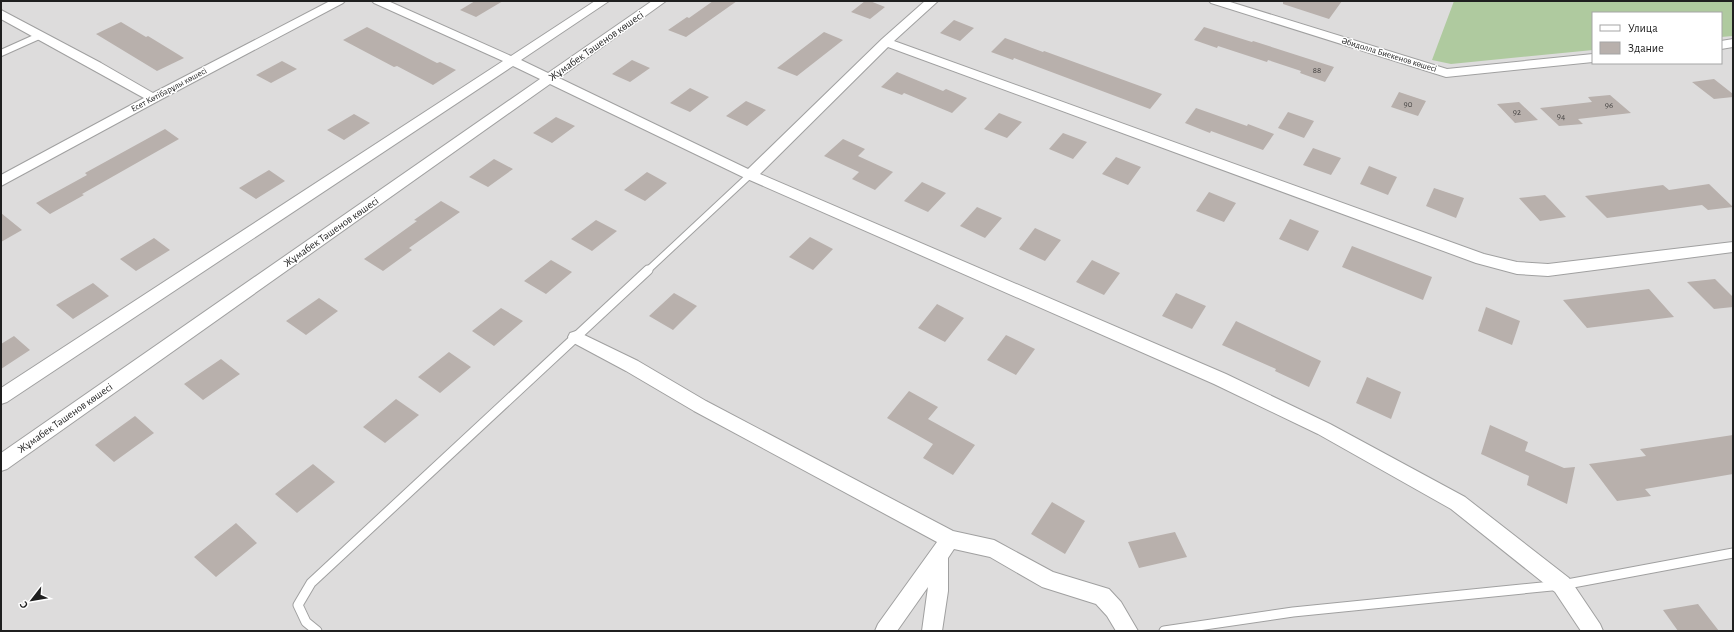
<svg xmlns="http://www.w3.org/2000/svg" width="1734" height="632" font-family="'Alegreya Sans',sans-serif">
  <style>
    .residential { fill: #dddcdc; fill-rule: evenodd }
    .forest { fill: #afca9f }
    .building { fill: #b8b0ac }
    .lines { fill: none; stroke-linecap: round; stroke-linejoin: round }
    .service-far1-casing { stroke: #a0a0a0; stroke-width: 8 }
    .service-casing { stroke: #a0a0a0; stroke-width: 11 }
    .minor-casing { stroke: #a0a0a0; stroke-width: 2 }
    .service-far1 { stroke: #fff; stroke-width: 6 }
    .service { stroke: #fff; stroke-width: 9 }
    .minor { fill: #fff; fill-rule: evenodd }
    .labels { text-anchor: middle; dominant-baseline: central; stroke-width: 3; stroke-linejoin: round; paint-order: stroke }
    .far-street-label { font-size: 9px; fill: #1f1f1f; stroke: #fff }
    .number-label { font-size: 9px; fill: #454342 }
    .street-label { font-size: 11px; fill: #1f1f1f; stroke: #fff }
  </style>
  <rect width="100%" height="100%" fill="#efebe6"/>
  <path class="residential" d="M1,1H1733V631H1ZM1593,13H1721V63H1593Z"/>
  <path class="forest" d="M1454,1H1733V36L1721,37V13H1593V50L1451,64L1432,60Z"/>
  <path class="building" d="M475,1H503L476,17L460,10Z
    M713,1H737L686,37L668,30L687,17L689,18Z
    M865,1H870L885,7L870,19L851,12Z
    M1283,1H1342L1329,19L1283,4Z
    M954,20L974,28L960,41L940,33Z
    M121,22L146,37L148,36L184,58L157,71L96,34Z
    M367,27L437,63L440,62L456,70L433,85L397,66L394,67L343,40Z
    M1204,27L1252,42L1253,41L1334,67L1325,82L1300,73L1301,71L1268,60L1267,62L1218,46L1217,48L1194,40Z
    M824,32L843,40L797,76L777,68Z
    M1005,38L1043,52L1044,51L1162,94L1150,109L1014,58L1013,60L991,52Z
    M632,60L650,68L630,82L612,74Z
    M282,61L297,69L271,83L256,75Z
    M897,72L943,91L946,89L967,98L952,113L904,93L902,95L881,87Z
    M1714,79L1733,94V97L1714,99L1692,82Z
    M690,88L709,97L690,112L670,103Z
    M1399,92L1426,101L1418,116L1391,107Z
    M1610,95L1631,113L1578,119L1583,124L1559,126L1540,108L1592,102L1588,97Z
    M746,101L766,110L747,126L726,116Z
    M1519,102L1538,120L1515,123L1497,104Z
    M1196,108L1247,126L1248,124L1274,134L1263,150L1211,131L1210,133L1185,123Z
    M1288,112L1314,121L1304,138L1278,128Z
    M999,113L1022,122L1007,138L984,129Z
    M354,114L370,123L344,140L327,130Z
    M556,117L575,126L552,143L533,133Z
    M165,129L179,139L82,194L84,195L50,214L36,203L87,175L85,173Z
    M1063,133L1087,142L1073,159L1049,149Z
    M843,139L865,149L858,156L893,172L875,190L852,179L859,172L824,156Z
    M1313,148L1341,158L1331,175L1303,165Z
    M1116,157L1141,167L1128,185L1102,174Z
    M494,159L513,169L488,187L469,177Z
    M1369,166L1397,177L1388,195L1360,184Z
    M269,170L285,181L256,199L239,188Z
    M647,172L667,183L645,201L624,190Z
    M922,182L946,193L928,212L904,201Z
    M1709,184L1733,207L1708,210L1702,205L1607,218L1585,196L1663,185L1669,190Z
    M1434,188L1464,198L1456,218L1426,206Z
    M1209,192L1236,203L1224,222L1196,211Z
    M1545,195L1550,200L1566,217L1540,221L1519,198Z
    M441,201L460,212L409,248L412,250L383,271L364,259L417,221L414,220Z
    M977,207L1002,218L985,238L960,226Z
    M1,213L22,230L1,242Z
    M1290,219L1319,231L1308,251L1279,239Z
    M596,220L617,231L592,251L571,239Z
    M1035,228L1061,240L1045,261L1019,249Z
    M810,237L833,249L813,270L789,257Z
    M154,238L170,250L136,271L120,259Z
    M1352,246L1432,277L1423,300L1342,267Z
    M551,260L572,272L546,294L524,281Z
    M1092,260L1120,273L1104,295L1076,282Z
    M1715,279L1733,297V307L1714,309L1687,282Z
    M93,283L109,296L73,319L56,305Z
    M1649,289L1674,317L1587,328L1563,300Z
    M674,293L697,306L673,330L649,316Z
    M1176,293L1206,306L1192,329L1162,316Z
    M319,298L338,311L306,335L286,321Z
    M937,304L964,318L945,342L918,328Z
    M1486,307L1520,321L1512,345L1478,331Z
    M501,308L523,321L494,346L472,331Z
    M1236,321L1321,361L1309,387L1275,371L1276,369L1222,345Z
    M1006,335L1035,349L1016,375L987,360Z
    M14,336L30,350L1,369V344Z
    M449,352L471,367L440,393L418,377Z
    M221,359L240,374L203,400L184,384Z
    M1367,377L1401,392L1391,419L1356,403Z
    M909,391L938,407L928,419L975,445L953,475L923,458L933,444L887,418Z
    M396,399L419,415L385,443L363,427Z
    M135,416L154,433L114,462L95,445Z
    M1490,425L1528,442L1525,451L1564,468L1575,467L1567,504L1527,485L1529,476L1481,454Z
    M1733,435V474L1645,489L1651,496L1617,501L1589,464L1646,456L1640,449Z
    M313,464L335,482L297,513L275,494Z
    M1052,502L1085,521L1065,554L1031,534Z
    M236,523L257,543L216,577L194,557Z
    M1175,532L1187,557L1139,568L1128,542Z
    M1698,604L1719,631H1678L1663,610Z"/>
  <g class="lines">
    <g class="service-far1-casing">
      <path id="service-far1" d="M1,53L39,36
        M647,271L750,175"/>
    </g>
    <g class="service-casing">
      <path id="service" d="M317,631L306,622L298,605L311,583L648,270
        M1164,631L1293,612L1562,585L1733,553"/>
    </g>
    <g class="minor-casing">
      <path id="minor" d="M330,1H345L343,3L158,101L1,186V175L144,98L1,19V10L101,63L153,93Z
        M372,1H388L511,56L595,1H609L521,60L548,73L652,1H666L559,78L748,169L882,39L925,1H938L894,41L1484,254L1517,262L1548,264L1733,242V252L1548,276L1517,274L1476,263L888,47L760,174L1226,374L1330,424L1465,497L1569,578L1600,624L1603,631H1581L1555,592L1451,509L1318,434L1214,384L745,178L550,84L7,469L1,471V453L540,79L513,66L7,402L1,404V388L503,61L374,3Z
        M1209,1H1227L1447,69L1593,54V62L1446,77L1211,3Z
        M1733,39V47L1721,49V41Z
        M576,331L638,361L706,401L953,531L994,540L1053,572L1109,589L1121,602L1138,631H1116L1107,616L1096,604L1042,587L990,557L954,549L948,558V591L942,631H922L928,587L897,631H875L878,624L937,542L694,411L626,371L570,341L568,337L570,333Z"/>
    </g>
    <use href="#service-far1" class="service-far1"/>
    <use href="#service" class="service"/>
    <use href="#minor" class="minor"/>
  </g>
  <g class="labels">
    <g class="far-street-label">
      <text transform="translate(1389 55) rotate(17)">Әбидолла Биекенов көшесі</text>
      <text transform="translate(169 90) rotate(-28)">Есет Көтібарұлы көшесі</text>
    </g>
    <g class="number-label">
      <text x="1317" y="70">88</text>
      <text x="1408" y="104">90</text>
      <text x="1609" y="105">96</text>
      <text x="1517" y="112">92</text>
      <text x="1561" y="116">94</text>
    </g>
    <g class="street-label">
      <text transform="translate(596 46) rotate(-35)">Жұмабек Тәшенов көшесі</text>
      <text transform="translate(331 232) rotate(-35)">Жұмабек Тәшенов көшесі</text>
      <text transform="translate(65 418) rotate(-35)">Жұмабек Тәшенов көшесі</text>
    </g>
  </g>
  <rect width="1734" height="632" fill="none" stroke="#1f1f1f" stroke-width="4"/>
  <rect x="1592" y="12" width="130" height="52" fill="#ffffff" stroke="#a5a5a5"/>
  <rect x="1600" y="25" width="20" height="6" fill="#ffffff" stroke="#a5a5a5"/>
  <text x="1628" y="32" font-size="12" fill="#1f1f1f">Улица</text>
  <rect x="1600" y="42" width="20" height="12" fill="#b8b0ac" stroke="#a5a5a5"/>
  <text x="1628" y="52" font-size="12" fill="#1f1f1f">Здание</text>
  <g transform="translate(32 600) rotate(239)" stroke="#ffffff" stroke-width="3" paint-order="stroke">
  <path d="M0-3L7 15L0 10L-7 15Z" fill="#1f1f1f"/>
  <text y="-6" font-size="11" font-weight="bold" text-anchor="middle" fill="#1f1f1f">С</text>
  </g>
</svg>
